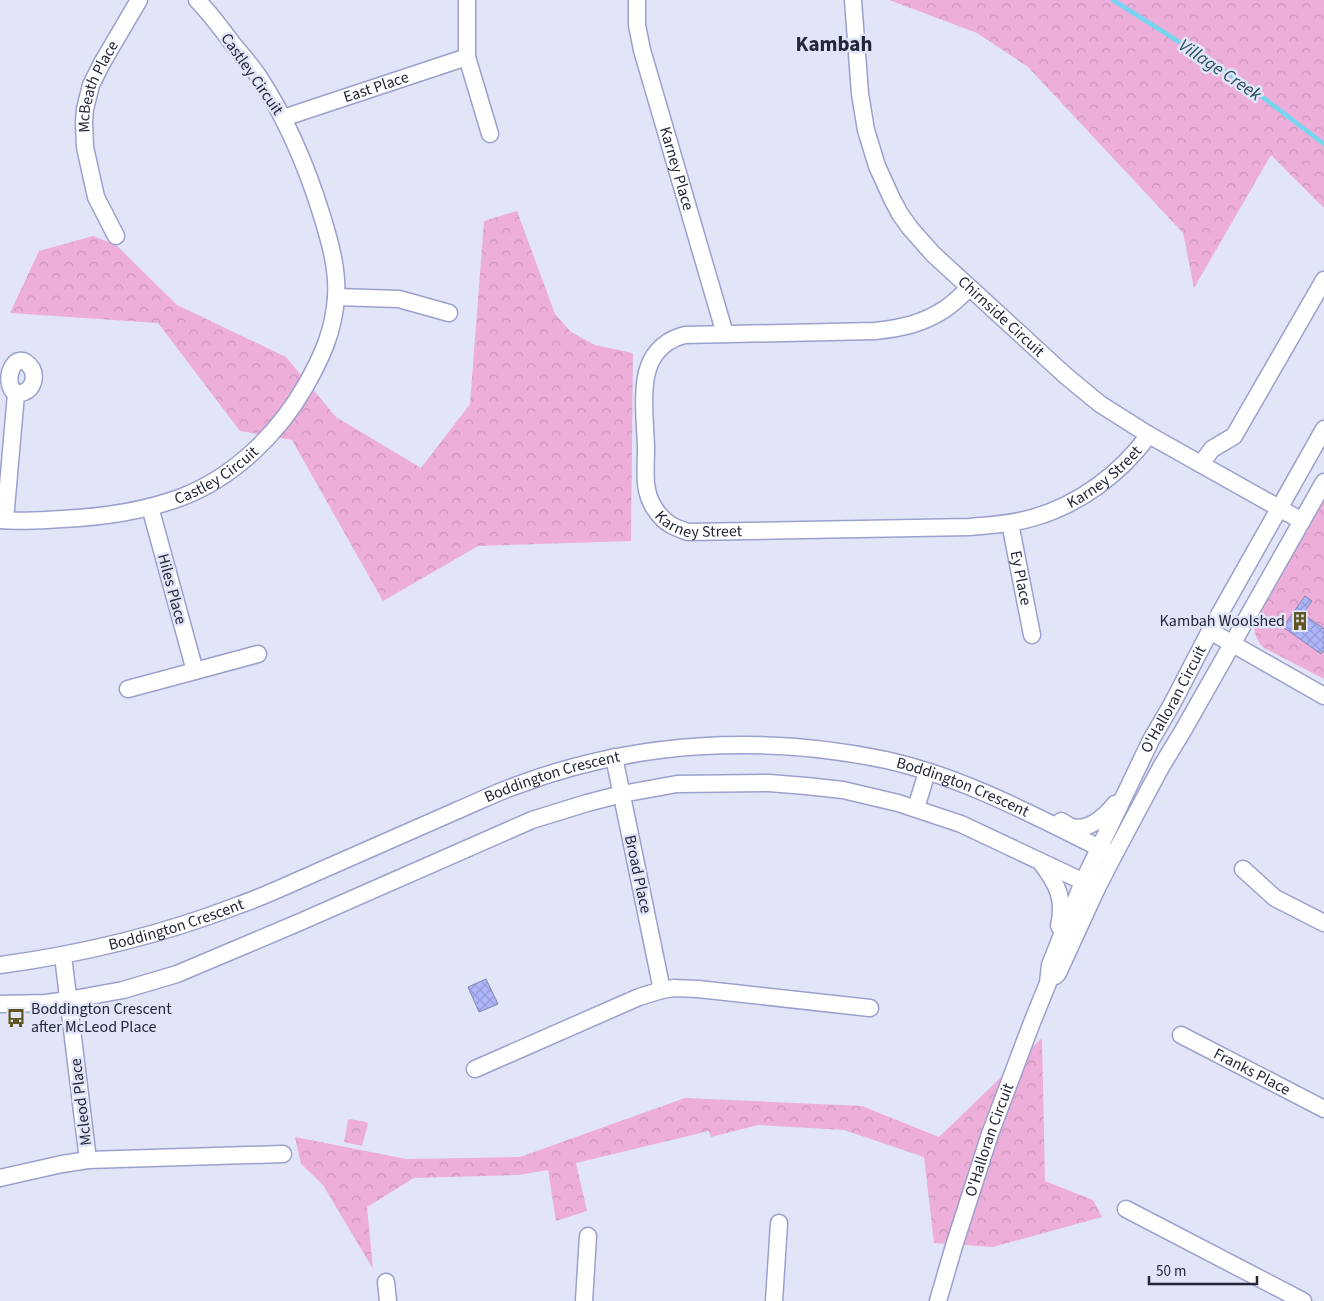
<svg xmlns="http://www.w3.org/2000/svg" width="1324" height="1301" font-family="'Source Sans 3',sans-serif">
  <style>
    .forest { fill: url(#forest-crowns) }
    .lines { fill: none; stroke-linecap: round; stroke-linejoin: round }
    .stream { stroke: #76d5f0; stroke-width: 4.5 }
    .building { fill: url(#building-cross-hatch); stroke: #8087b0 }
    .minor-casing { stroke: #9ba1cc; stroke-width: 19 }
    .minor { stroke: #fff; stroke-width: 16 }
    .labels { text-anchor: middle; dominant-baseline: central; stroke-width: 5; stroke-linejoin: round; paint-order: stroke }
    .street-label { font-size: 16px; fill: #242738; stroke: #e2e5f8 }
    .poi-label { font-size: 16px; fill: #242738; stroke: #e2e5f8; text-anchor: end }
    .water-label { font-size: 18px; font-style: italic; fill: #244f5a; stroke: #e2e5f8 }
    .district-label { font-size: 21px; font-weight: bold; fill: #242738; stroke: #e2e5f8 }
  </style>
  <defs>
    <pattern id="forest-crowns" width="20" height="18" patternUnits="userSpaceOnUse" patternTransform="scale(1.25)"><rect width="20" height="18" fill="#edaeda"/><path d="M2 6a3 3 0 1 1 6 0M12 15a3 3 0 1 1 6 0" fill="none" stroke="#cb96bc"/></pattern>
    <pattern id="building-cross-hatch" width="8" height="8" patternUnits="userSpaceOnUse" patternTransform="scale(1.25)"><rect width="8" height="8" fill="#adb6fa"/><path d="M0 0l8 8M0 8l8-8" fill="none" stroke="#959cd7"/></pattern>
  </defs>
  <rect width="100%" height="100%" fill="#e2e5f8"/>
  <path class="forest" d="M889,0H1324V208L1271,155L1194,288L1183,233L1028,67L977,33Z
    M517,211L555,314L571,332L595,345L633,353L631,541L478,546L383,601L292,440L240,431L158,323L10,313L39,251L93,236L116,245L177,305L286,357L336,417L421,468L470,404L484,221Z
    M1324,499V679L1264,648C1257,641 1254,634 1254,624Z
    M1042,1038L1045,1181L1093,1200L1102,1217L993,1247L934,1243L924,1157L844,1130L758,1125L711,1137L709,1131L576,1163L587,1211L556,1221L548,1170L519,1175L414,1178L367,1207L373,1269L323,1185L301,1164L295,1137L406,1159L520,1157L685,1098L862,1106L939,1137Z
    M350,1119L367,1122L368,1124L362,1146L344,1142L348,1120Z"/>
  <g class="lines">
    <path class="stream" d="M1113,0L1244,83L1324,144"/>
  </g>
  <path class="building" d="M1305,596L1312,601L1303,614L1324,629V650L1321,654L1283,627Z
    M486,979L498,1004L479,1012L468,987Z"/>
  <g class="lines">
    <g class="minor-casing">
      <g id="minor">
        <path d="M467,0V57L490,134"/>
        <path id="s1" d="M637,0V25L642,50L725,334"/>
        <path id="s2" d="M853,0L860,94L866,130L877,166L892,199L900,214L910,228L933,254L1066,376L1100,404L1149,435L1302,521"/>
        <path id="s3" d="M283,118L467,57"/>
        <path id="s4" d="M116,236L96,197L85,147L84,122L85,109L91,85L102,63L139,0"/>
        <path id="s5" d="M969,288C962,295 954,303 945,309C922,324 902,328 875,331L685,335C668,339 655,350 649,366C641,386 645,423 646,446C646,458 645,472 646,484C647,492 650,502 655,509C664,523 673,527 688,532L970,527C991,525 1012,524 1032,518C1079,505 1120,474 1149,435"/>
        <path d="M336,297L399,299L449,313"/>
        <path d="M1201,464L1212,449L1234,436L1324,280"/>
        <path id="s6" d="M0,520C21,522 42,520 63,519C103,517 145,511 182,497C234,477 279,433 306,385C322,357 334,330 336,297C338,270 330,242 322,216C307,167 287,120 259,77C251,65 241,54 232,43C221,28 210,13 197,0"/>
        <path d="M5,520L16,394C0,382 16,344 32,369C36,377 33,389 24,392C22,393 19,393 16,394"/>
        <path id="s7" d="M1010,523L1032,635"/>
        <path d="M1210,631L1324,696"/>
        <path d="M195,671L258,654"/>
        <path d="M128,689L195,671L150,507"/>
        <path d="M916,808L927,772"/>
        <path d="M1061,821C1064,823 1069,826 1072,827C1089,831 1105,816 1115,804"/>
        <path d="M1042,864C1058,885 1065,900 1059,926"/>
        <path d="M1243,869L1275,898L1324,923"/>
        <path id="s8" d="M0,965C83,954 161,935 239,905C265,896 290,884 315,873C362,852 409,832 456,811C475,803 495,793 515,786C633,741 763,734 886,760C967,778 1040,819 1114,855"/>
        <path d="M1055,976L1058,973L1097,888L1114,855L1161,767L1184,729L1324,482"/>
        <path d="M662,990L674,988L698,989L870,1008"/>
        <path d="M0,1004L46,1003L68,1000L123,990L177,974L300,922L532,820L587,803L622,794L677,784L769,783L806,786L843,790L898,803L961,824L1097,888"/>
        <path id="s9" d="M1181,1035L1324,1109"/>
        <path d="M475,1069L639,997L662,990L614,757"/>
        <path d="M88,1160L283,1154"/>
        <path d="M0,1178L62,1164L88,1160L63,956"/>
        <path d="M1126,1209L1303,1301"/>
        <path d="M386,1282L388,1301"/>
        <path d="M584,1301L588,1236"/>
        <path d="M774,1301L779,1223"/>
        <path id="s10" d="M938,1301L954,1246L990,1134L1031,1025L1048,983L1050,965L1083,882L1151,740L1172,704L1210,631L1324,429"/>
      </g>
    </g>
    <use href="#minor" class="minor"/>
  </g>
  <defs>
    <g id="building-bare" transform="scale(1.5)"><path d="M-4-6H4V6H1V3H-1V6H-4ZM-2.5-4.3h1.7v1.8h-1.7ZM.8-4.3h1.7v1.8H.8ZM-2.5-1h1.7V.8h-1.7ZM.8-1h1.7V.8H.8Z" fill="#615622" stroke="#e2e5f8" stroke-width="2.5" paint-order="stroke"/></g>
    <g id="bus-bare" transform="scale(1.5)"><path d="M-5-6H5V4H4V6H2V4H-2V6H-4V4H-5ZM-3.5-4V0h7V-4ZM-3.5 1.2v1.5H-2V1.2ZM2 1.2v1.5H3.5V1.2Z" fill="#615622" stroke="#e2e5f8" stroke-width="2.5" paint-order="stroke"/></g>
  </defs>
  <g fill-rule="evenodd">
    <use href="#building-bare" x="1300" y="621"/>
    <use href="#bus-bare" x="16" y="1018"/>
  </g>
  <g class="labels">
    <g class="street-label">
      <text transform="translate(252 74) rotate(55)">Castley Circuit</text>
      <text stroke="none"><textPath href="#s3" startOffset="98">East Place</textPath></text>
      <text stroke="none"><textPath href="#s4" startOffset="158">McBeath Place</textPath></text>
      <text stroke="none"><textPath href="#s1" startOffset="174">Karney Place</textPath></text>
      <text stroke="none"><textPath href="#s2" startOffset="366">Chirnside Circuit</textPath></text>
      <text stroke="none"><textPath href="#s6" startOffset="225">Castley Circuit</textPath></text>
      <text stroke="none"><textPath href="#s5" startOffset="961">Karney Street</textPath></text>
      <text stroke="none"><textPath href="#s5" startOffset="541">Karney Street</textPath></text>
      <text stroke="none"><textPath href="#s7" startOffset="56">Ey Place</textPath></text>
      <text transform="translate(172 589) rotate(75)">Hiles Place</text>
      <text stroke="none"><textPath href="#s10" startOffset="648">O'Halloran Circuit</textPath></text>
      <text stroke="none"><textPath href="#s8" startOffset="586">Boddington Crescent</textPath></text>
      <text stroke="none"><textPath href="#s8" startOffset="1006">Boddington Crescent</textPath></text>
      <text transform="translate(638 874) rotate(78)">Broad Place</text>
      <text stroke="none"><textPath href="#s8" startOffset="181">Boddington Crescent</textPath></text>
      <text stroke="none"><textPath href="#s9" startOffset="80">Franks Place</textPath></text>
      <text transform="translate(81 1102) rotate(-97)">Mcleod Place</text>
      <text stroke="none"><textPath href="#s10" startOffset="169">O'Halloran Circuit</textPath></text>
    </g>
    <g class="poi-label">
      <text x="1285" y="621">Kambah Woolshed</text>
      <text x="31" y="1009" text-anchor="start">Boddington Crescent<tspan x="31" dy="18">after McLeod Place</tspan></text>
    </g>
    <g class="water-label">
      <text transform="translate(1220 70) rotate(34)">Village Creek</text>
    </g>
    <g class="district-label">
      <text x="834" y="44">Kambah</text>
    </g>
  </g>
  <path d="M1149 1276v8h108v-8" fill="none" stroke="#242738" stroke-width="2.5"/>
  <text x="1156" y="1276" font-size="15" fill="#242738" stroke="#e2e5f8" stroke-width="4" paint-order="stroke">50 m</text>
</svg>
